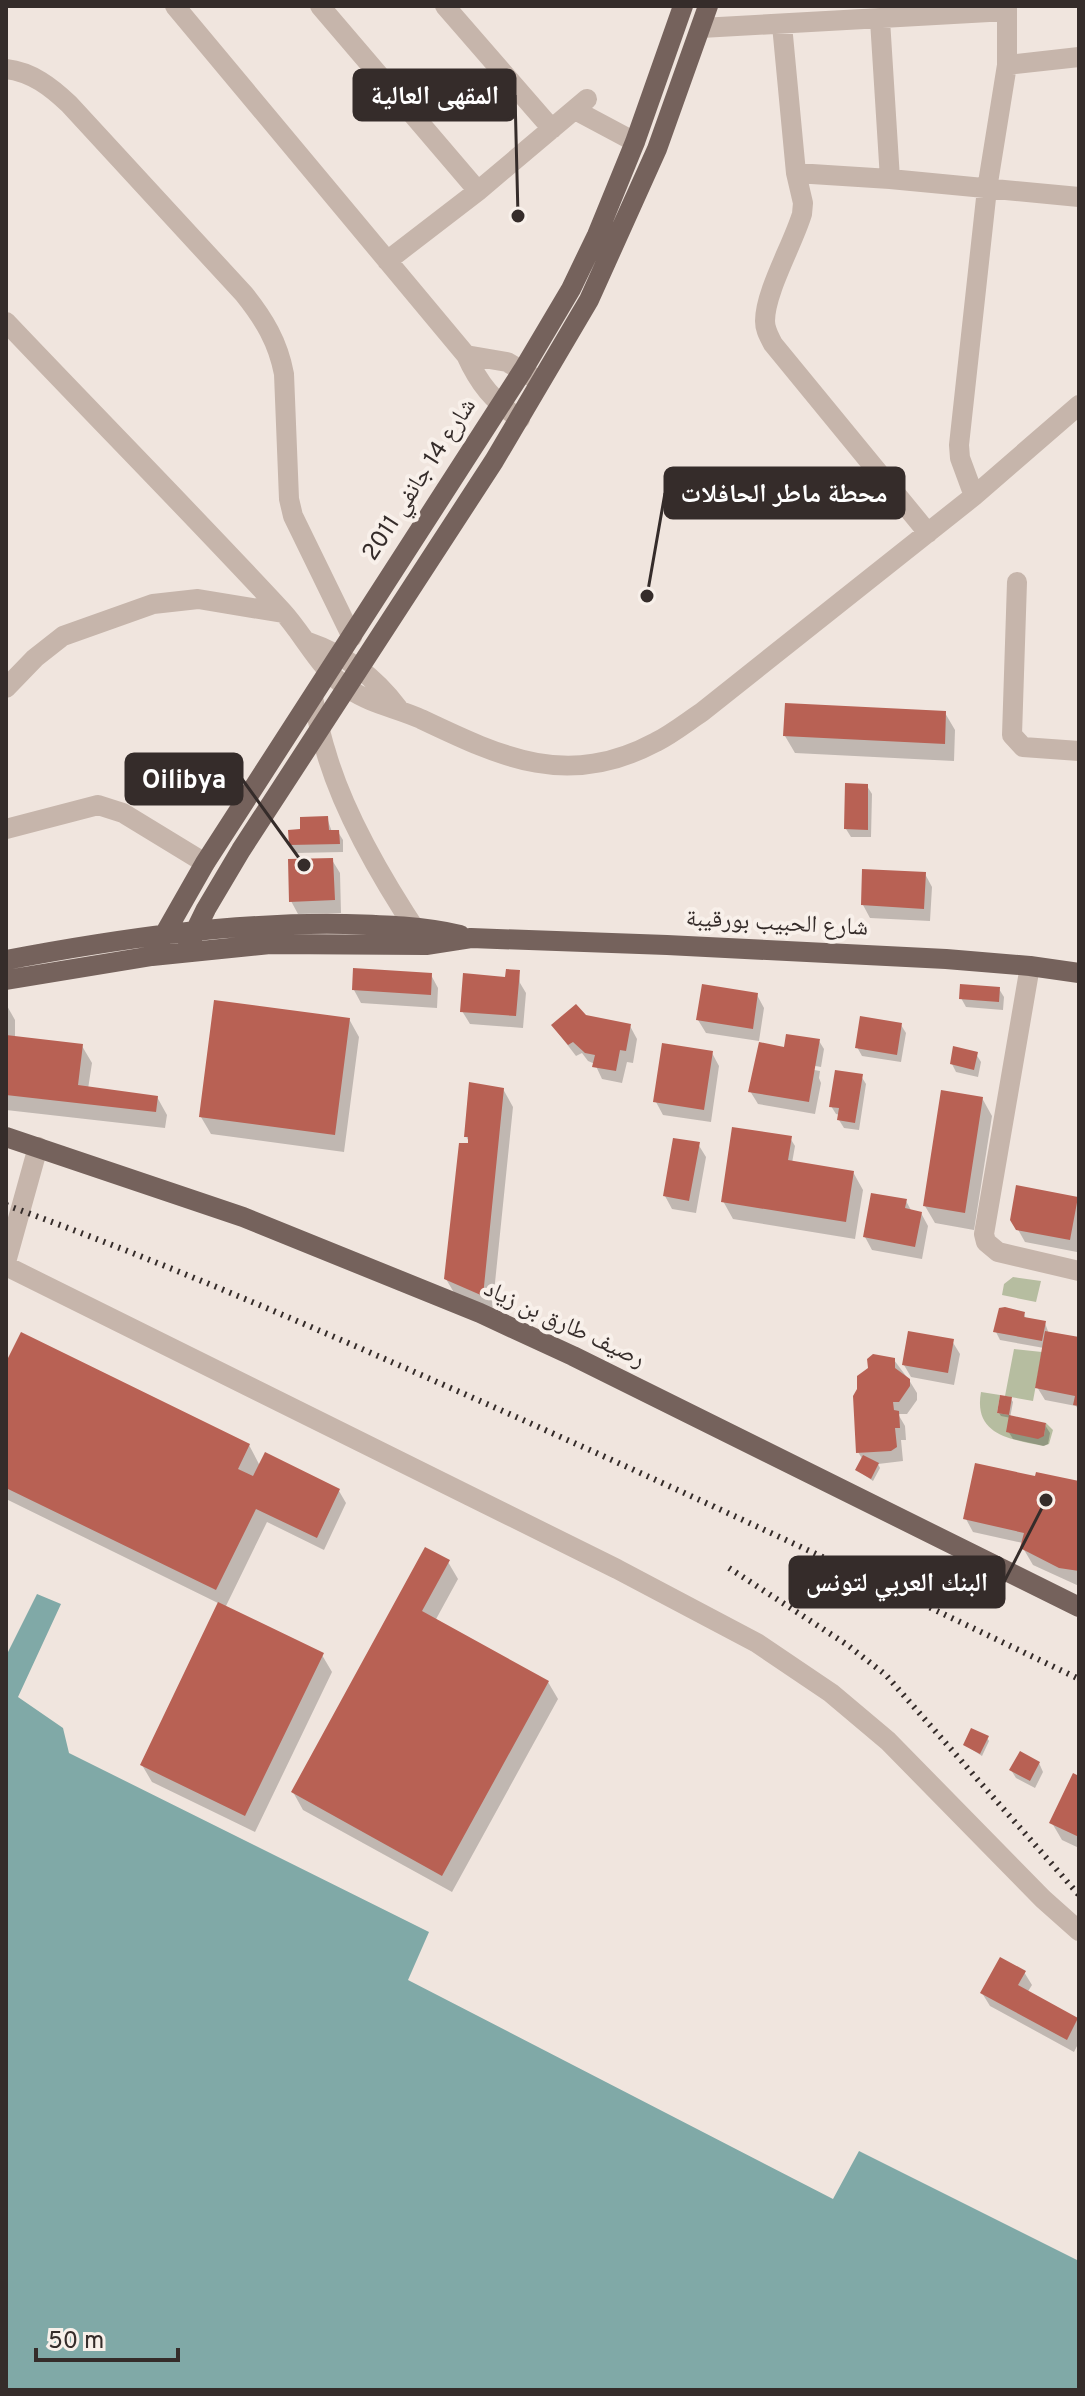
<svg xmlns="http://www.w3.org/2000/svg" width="1085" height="2396" font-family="Overpass,'Noto Naskh Arabic',sans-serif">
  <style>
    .green { fill: #b6bda0 }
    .water { fill: #80a9a7 }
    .shadow { fill: #0003 }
    .building { fill: #b86154 }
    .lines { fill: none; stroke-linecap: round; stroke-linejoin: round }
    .minor { stroke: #c6b5ab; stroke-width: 20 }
    .major { stroke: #75625c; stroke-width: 20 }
    .rail { stroke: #352c2a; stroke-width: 6; stroke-dasharray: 2 6; stroke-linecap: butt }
    .labels { text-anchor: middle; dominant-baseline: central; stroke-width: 8; stroke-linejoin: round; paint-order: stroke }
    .street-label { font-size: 24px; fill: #352c2a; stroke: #f8f0ea }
    .leader { fill: none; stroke: #352c2a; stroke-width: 3 }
    .callout-dot { fill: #352c2a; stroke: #f8f0ea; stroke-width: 3 }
    .callout { fill: #352c2a; stroke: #352c2a; stroke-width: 3 }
    .callout-label { font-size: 26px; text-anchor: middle; font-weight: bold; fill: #fff }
  </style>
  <rect width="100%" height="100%" fill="#f0e5de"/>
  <path class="green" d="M1013,1277L1041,1281L1036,1302L1002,1295L1004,1284Z
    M1014,1349L1042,1352L1033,1401L1005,1396Z
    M981,1392L1000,1395L997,1413L1009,1415L1044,1436L1046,1423L1053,1430L1049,1444L1043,1446C1012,1439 973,1436 981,1392Z"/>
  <path class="water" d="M37,1594L61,1604L18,1697L63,1728L69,1753L429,1932L408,1980L833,2199L859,2151L1079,2261V2390H6V1656Z"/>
  <path class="shadow" d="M945,713L955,730L954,761L795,753L785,736Z
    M867,786L872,794L871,837H851L846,829Z
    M327,818L332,832H338L343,840V852L296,853L291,845L303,831Z
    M332,860L340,873L341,913L298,914L291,901Z
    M925,874L932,887L930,921L870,918L863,905Z
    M519,972L520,983L526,993L523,1028L470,1024L462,1011Z
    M431,975L438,988L437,1008L361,1003L354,990Z
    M999,989L1004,997L1003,1010L966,1007L961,998Z
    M757,995L764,1008L759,1041L706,1033L698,1020Z
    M6,1004L15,1020V1038L82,1046L92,1063L88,1089L157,1097L167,1115L165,1128L6,1110Z
    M586,1017L630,1026L637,1039L633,1063L627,1062L622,1083L602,1079L595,1064L588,1061L582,1053L576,1056L553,1026Z
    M349,1019L359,1037L344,1152L211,1134L201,1117Z
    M901,1025L906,1033L901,1062L862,1056L857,1047Z
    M788,1036L819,1041L824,1049L821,1067L761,1056V1061L820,1071L819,1078L821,1083L815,1114L758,1104L750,1091L760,1045L786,1049Z
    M712,1053L719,1066L711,1122L663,1115L656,1102Z
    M976,1054L981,1062L978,1077L956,1072L952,1064Z
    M861,1076L866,1084L859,1130L844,1128L839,1120L840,1115L836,1114L831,1106Z
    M503,1089L513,1107L492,1312L456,1296L446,1279L471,1146L466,1136Z
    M982,1098L992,1116L974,1230L935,1223L925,1206Z
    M790,1138L795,1146L792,1163L853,1172L863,1190L855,1239L733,1219L723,1201Z
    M698,1144L706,1157L696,1213L672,1209L665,1196Z
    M1077,1199L1079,1203V1239L1077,1252L1025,1242L1012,1219Z
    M906,1201L912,1212L921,1213L928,1226L922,1259L872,1250L865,1237Z
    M1024,1314L1026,1319L1045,1323L1049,1334L1079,1340V1411L1076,1406L1045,1400L1037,1387L1044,1348L1000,1340L996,1332Z
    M952,1341L960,1354L954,1385L911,1377L904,1365Z
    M894,1360L909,1380L917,1393V1400L907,1414H898L905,1426L906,1440H901L903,1461L878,1464L880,1468L873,1481L857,1470L863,1460L858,1452Z
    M6,1367L249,1445L260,1466L339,1491L346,1503L324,1550L267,1522L225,1608L322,1655L332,1672L255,1832L152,1782L142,1765L220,1604L6,1499Z
    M1011,1399L1013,1402L1010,1418L1045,1425L1050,1433L1048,1444L1044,1446L1013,1439L1008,1431L1011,1418L1001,1416L999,1413Z
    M1034,1478L1079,1483V1586L1033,1565L1023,1548V1543L973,1532L966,1519Z
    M448,1562L458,1579L435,1621L548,1682L558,1699L452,1892L303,1810L293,1792Z
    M987,1738L989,1741L982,1756L965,1745Z
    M1039,1763L1043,1772L1035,1788L1016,1778L1011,1770Z
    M1079,1779V1848L1062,1840L1052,1823Z
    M1024,1972L1032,1985L1027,1993L1077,2019L1079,2042L1074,2052L990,2006L982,1993Z"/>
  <path class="building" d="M785,703L946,711L945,744L783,736Z
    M845,783L868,784V830L844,829Z
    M328,816L329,830H339L340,844L289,845L288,830L300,829V817Z
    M333,858L335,900L289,902L288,859Z
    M862,869L926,872L924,909L861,905Z
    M353,968L432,973L431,995L352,990Z
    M506,969L520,970L516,1016L460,1012L463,973L505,977Z
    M702,984L758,993L753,1029L696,1020Z
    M960,984L1000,987L999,1002L959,999Z
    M214,1000L350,1018L335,1135L199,1117Z
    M576,1004L586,1015L631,1024L626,1051L620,1050L616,1071L592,1067L595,1055L585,1053L573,1042L568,1045L551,1025Z
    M860,1016L902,1023L897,1055L855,1048Z
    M786,1034L820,1039L809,1102L748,1092L759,1042L784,1047Z
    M6,1035L83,1044L78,1085L158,1096L156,1112L6,1095Z
    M662,1043L713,1051L704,1110L653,1102Z
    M953,1046L978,1052L974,1070L950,1064Z
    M835,1070L863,1074L855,1123L837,1120L839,1108L829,1107Z
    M469,1082L504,1088L483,1296L444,1279L459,1143H468V1137H464Z
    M941,1090L983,1097L965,1213L923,1206Z
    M732,1127L792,1136L788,1160L854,1171L846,1222L721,1202Z
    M673,1138L700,1142L689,1201L663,1196Z
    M1016,1185L1078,1197L1070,1240L1016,1230L1010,1220Z
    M871,1193L907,1199L905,1208L922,1212L915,1247L863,1237Z
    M1005,1307L1025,1312L1024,1317L1046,1321L1042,1341L993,1332L999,1308Z
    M908,1331L954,1339L948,1373L902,1365Z
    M1045,1331L1079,1337V1406L1073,1405L1075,1396L1035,1388Z
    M21,1332L250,1444L238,1469L253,1476L265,1452L340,1489L317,1538L256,1509L216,1590L6,1488V1362Z
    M873,1354L895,1358V1368L910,1379V1386L899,1402H893L894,1410L899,1411L900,1428H895L897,1447L891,1451L856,1453L853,1396L857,1389V1376L868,1368L867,1359Z
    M1000,1395L1012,1397L1009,1415L997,1413Z
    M1009,1415L1046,1423L1044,1436L1038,1439L1006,1432Z
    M863,1455L879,1463L871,1479L855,1470Z
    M975,1463L1035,1476L1036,1472L1079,1481V1571L1059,1568L1020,1548L1024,1533L963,1519Z
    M425,1547L450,1560L422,1611L549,1681L442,1876L291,1792Z
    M218,1602L324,1653L245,1816L140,1765Z
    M971,1728L989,1736L980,1754L963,1745Z
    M1020,1751L1040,1762L1030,1781L1009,1770Z
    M1073,1773L1079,1776V1837L1049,1823Z
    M1000,1957L1026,1971L1018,1985L1078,2018L1067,2040L980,1993Z"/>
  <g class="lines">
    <path class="minor" d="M175,6L466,355C479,384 493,401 520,419
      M320,6L478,191
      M445,6L552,129
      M880,20L890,179
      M782,25L796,173L890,179L1079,197
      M701,28L1007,11
      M1007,65L1079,57
      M6,69C32,72 51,87 69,104L244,294C264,319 278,342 284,374L289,499L293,516L352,637
      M575,110L635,142
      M796,173L803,203L802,214C793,244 765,292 765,321C765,330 769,336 773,344L928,533
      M387,261L478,191L587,99
      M6,322C98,419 192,514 282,611C305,636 320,670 349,689C371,704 397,708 421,719C503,758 568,789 656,742C672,734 687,722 702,712L974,496L1079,405
      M466,355L507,362L536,379
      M974,496L960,458L959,445L987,189L1007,65V6
      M1017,582L1012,735L1023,747L1079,751
      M308,642C346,655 374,676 398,708
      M6,688L35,658L63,636L153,604L198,599L283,613
      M313,698C317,716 320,734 326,752C344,815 385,884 421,938
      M6,829L98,805L123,813L205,863
      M1030,966L984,1234L986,1242L998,1252L1079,1271
      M6,1262L38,1147
      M6,1266L617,1569L757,1643L831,1693L888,1741L1043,1899L1079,1931"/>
    <path class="major" d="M185,952L206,909L241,850L494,461L589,300L657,149L708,6
      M152,956L205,863L523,370L571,289L597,235L635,142L683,6
      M6,960C117,939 231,922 345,924C383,925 423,926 460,935
      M6,980L152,956L270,944L426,945L471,938L667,945L946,959L1030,966L1079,973
      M6,1137L243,1217L480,1313L573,1356L1079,1607"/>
    <path class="rail" d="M6,1205C158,1260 306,1324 453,1389C664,1482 872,1579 1079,1679
      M729,1568L846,1644L886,1675L1079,1895"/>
  </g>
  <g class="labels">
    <g class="street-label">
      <text transform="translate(420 480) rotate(-57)">شارع 14 جانفي 2011</text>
      <text transform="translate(777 924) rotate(3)">شارع الحبيب بورقيبة</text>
      <text transform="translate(564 1325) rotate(25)">رصيف طارق بن زياد</text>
    </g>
  </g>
  <path class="leader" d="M518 216L515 95M647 596L665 493M304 865L242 779M1046 1500L1004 1582"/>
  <g class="callout-dot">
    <circle cx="518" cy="216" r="8"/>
    <circle cx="647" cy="596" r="8"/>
    <circle cx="304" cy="865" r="8"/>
    <circle cx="1046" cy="1500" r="8"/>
  </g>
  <g class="callout">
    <rect x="354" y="70" width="161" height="50" rx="8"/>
    <rect x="665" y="468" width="239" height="50" rx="8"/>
    <rect x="126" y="754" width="116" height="50" rx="8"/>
    <rect x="790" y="1557" width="214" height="50" rx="8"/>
  </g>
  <g class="callout-label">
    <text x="435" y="104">المقهى العالية</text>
    <text x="784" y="502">محطة ماطر الحافلات</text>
    <text x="184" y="788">Oilibya</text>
    <text x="897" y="1591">البنك العربي لتونس</text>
  </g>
  <rect width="1085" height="2396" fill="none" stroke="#352c2a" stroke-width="16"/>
  <path d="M36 2348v12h142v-12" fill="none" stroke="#352c2a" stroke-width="4"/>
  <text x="48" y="2348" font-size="24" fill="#352c2a" stroke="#f8f0ea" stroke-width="6" paint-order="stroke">50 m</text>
</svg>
